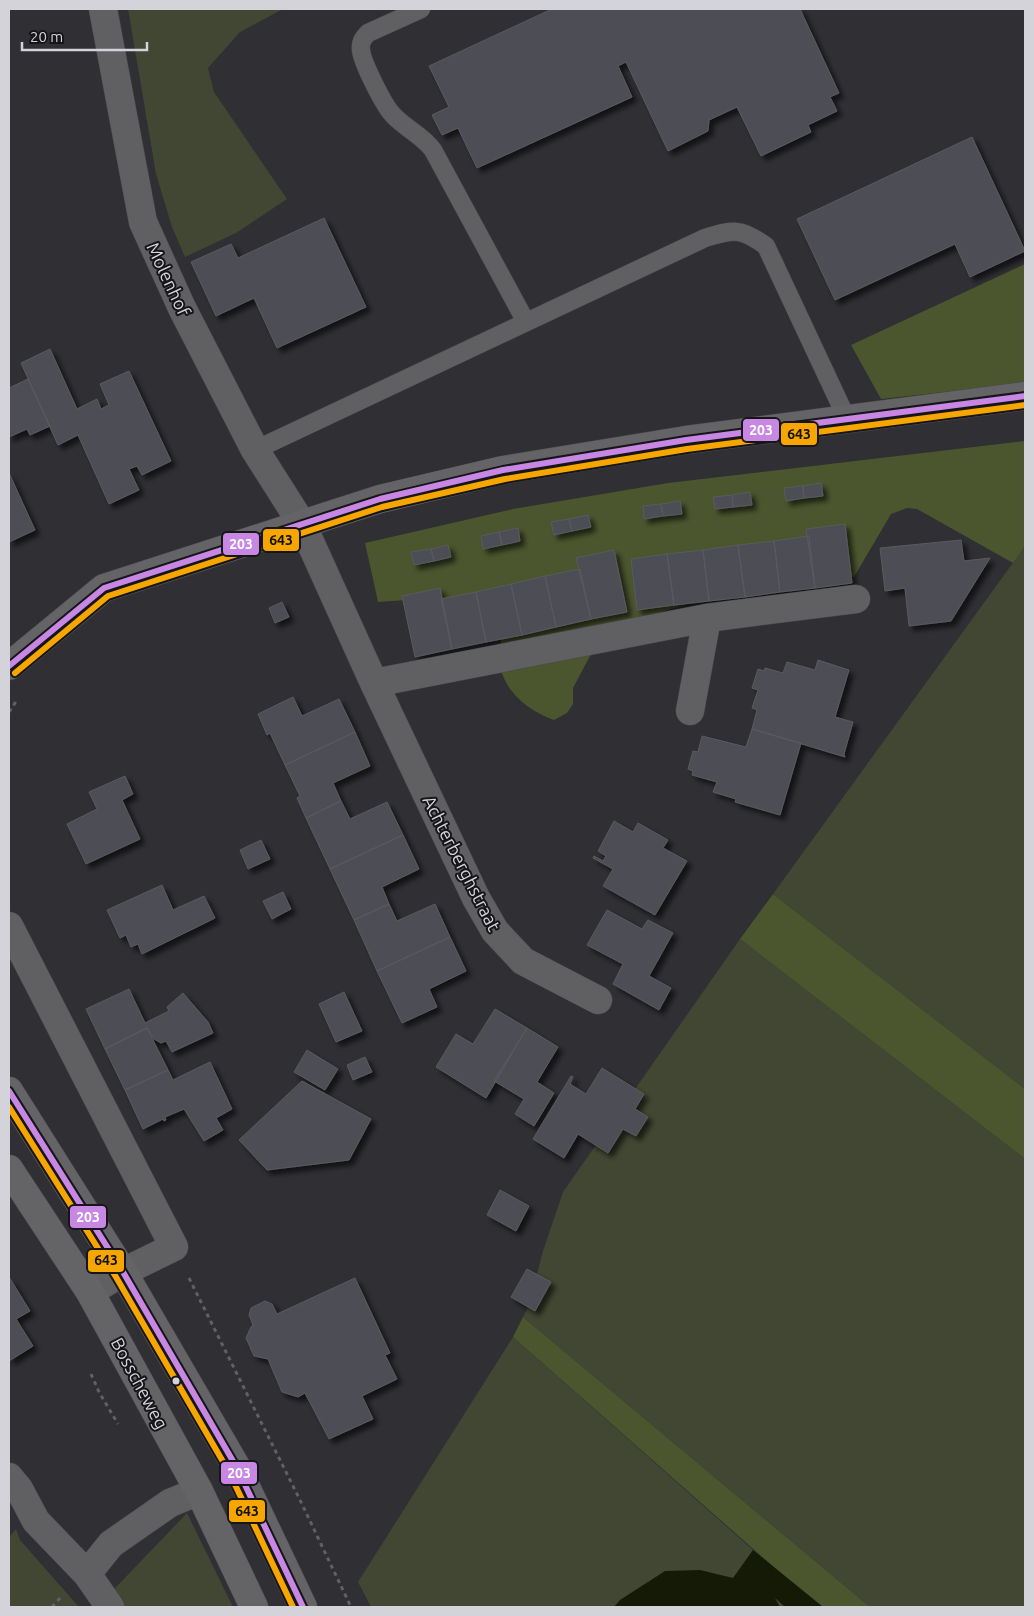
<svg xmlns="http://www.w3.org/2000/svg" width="1034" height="1616" font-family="Ubuntu,sans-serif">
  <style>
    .green { fill: #414732 }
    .forest { fill: #4b552e }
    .water { fill: #141a05 }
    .building { fill: #4e4d57; stroke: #5a5a5e; filter: url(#shadow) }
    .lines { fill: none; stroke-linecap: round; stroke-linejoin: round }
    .lane-casing { stroke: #4a4a4e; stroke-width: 19 }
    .street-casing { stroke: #4a4a4e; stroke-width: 29 }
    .secondary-casing { stroke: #4a4a4e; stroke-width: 29 }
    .path { stroke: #616164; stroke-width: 3; stroke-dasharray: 4 4; stroke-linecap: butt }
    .lane { stroke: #606062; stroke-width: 18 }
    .street { stroke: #606062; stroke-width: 28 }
    .secondary { stroke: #646466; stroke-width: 28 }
    .bus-1-casing { stroke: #16161a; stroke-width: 10 }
    .bus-2-casing { stroke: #16161a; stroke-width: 10 }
    .bus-1 { stroke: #c787e3; stroke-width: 6 }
    .bus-2 { stroke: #f7a600; stroke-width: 6 }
    .bus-dot { fill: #d3d3d9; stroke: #16161a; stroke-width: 2 }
    .labels { text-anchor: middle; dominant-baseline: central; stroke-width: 4; stroke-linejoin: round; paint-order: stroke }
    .street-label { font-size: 18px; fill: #d3d3d9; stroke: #16161a }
    .line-badge { stroke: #16161a; stroke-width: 2 }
    .badge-label { font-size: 14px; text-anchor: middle; font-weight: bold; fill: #fff }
    .pale-badge-label { font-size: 14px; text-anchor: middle; font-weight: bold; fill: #111 }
  </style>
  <defs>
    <filter id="shadow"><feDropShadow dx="4.5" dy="4.5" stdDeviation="2.5" flood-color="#0009"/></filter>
  </defs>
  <rect width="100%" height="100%" fill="#2f2f34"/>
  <path class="green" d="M128,9H283L240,32L208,68L214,92L287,199L236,233L185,257L172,227L156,174Z
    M1025,546V1089L773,894Z
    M740,939L1025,1159V1607H870L523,1317L529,1305L543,1251L563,1192Z
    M513,1337L753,1550L823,1607H371L358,1582Z
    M187,1513L233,1607H97Z
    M16,1529L20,1540L79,1607H9V1537Z"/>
  <path class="forest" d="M1025,264V383L881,399L851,345Z
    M1025,441V546L1013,563L917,509L907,508L891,514L854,577L815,563L655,614L633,630L590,656L573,688V704L567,713L554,720C524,709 499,687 499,654C499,647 503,637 501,631C499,621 488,610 483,602L434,598L378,602L365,543L513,509L668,483Z
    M773,894L1025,1089V1159L740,939Z
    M523,1317L870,1607H823L785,1577L513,1337Z"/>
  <path class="water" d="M753,1550L823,1607H785L775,1598L780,1607H614L620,1600L665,1571L700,1570L733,1578Z"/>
  <path class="building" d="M552,9H800L839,93L830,97L837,111L808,125L811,132L761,156L737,107L709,120L708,131L668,151L626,62L618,66L632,97L477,168L458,128L442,135L432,115L449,107L429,66Z
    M972,137L1025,251L970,277L955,244L835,300L797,219Z
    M324,218L366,307L277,348L254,298L216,316L191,262L231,244L238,258Z
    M50,349L77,409L97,399L101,409L109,405L100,384L129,371L171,461L142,475L137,466L129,469L139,490L109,504L78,435L58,445L21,363Z
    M28,379L50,426L30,435L27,429L9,437V388Z
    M9,473L35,530L9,542Z
    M821,483L823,496L804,498L803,486Z
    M803,486L804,498L786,501L784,488Z
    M750,492L752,505L733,507L732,495Z
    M732,495L733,507L715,509L713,497Z
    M680,501L682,514L663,516L661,504Z
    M661,504L663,516L644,519L643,506Z
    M588,515L591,527L572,531L569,519Z
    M569,519L572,531L554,535L551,522Z
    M845,524L852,583L815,588L806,529Z
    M518,528L520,541L502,545L499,532Z
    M499,532L502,545L483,549L481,536Z
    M809,536L815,588L780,592L774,541Z
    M961,540L964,561L990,558L951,621L909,626L905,588L885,591L880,548Z
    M774,541L780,592L745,597L738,545Z
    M448,545L451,557L434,561L431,549Z
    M738,545L745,597L709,601L703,550Z
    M431,549L434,561L414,565L411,552Z
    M614,550L627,612L591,619L576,558Z
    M703,550L709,601L674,605L667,554Z
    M667,554L674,605L637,610L631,559Z
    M580,569L591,619L556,627L545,576Z
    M545,576L556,627L522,635L511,584Z
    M511,584L522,635L486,642L476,592Z
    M440,588L452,649L415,657L402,596Z
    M476,592L486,642L452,649L441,599Z
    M282,602L289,617L275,623L269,608Z
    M818,660L849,670L835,717L853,722L844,754L845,757L752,729L757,710L752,708L758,690L752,688L758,669L764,671L765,668L783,673L787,662L815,670Z
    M293,697L302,716L339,699L355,732L285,765L270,733L267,735L258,714Z
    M752,729L801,743L780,815L735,802L736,799L713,792L717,782L692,775L693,771L688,769L693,751L698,752L702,736L746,747Z
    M355,732L370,766L333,783L341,801L306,818L297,798L300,796L285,765Z
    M125,776L133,794L122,800L140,839L86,864L67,824L97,809L89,792Z
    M341,801L350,819L387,802L403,835L330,869L306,818Z
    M614,821L633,832L638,823L668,840L663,848L687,861L655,915L603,886L613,869L593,858L594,856L603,861L606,856L598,851Z
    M403,835L419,869L382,887L389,904L354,920L330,869Z
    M261,840L270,859L248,869L240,850Z
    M162,885L173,910L204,896L215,918L142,954L138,944L131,947L126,935L120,938L107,910Z
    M283,892L291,909L272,919L263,901Z
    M389,904L397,921L435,904L450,937L377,971L354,920Z
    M607,910L642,929L648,920L673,933L649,976L671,988L659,1010L613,984L623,964L587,945Z
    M450,937L466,971L429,989L437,1007L402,1023L377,971Z
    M129,989L145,1023L169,1011L167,1007L183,993L208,1022L213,1033L172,1052L166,1041L161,1043L154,1039L147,1028L105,1049L86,1009Z
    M344,992L362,1031L336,1042L319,1004Z
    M495,1009L527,1028L486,1098L436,1067L456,1034L473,1044Z
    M147,1028L168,1070L125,1090L105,1049Z
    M527,1028L558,1047L537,1082L554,1093L534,1126L515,1114L524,1099L494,1081Z
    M307,1050L338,1069L325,1090L294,1072Z
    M365,1057L372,1072L353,1080L347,1065Z
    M210,1062L232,1109L216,1118L223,1130L204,1141L184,1109L165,1117L166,1120L164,1121L163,1119L143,1129L125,1090L168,1070L173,1080Z
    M602,1068L644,1094L635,1109L648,1117L636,1136L623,1129L608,1153L578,1134L564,1158L533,1139L571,1076L573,1077L570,1084L586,1094Z
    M302,1081L371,1119L349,1160L267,1170L239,1140Z
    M500,1190L529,1206L516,1231L487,1215Z
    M527,1269L551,1282L535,1311L511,1297Z
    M9,1277L30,1311L16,1319L33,1346L9,1361Z
    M355,1278L390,1353L385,1355L397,1379L362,1396L373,1419L329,1439L305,1393L298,1397L282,1392L268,1359L254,1356L246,1338L251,1327L253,1325L249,1315L251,1308L265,1301L272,1304L277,1314Z"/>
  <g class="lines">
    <g class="lane-casing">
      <path id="lane" d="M421,9L368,33C363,38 360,42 361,50C362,62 384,106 393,115C406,129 422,135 433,150L526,322
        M255,450L705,238C734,229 741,228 766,246L847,419"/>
    </g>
    <g class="street-casing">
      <path id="street" d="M103,9L143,222L182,308L255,450L302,524L374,683L476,898L495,931L523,961L598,1000
        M374,683L707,618L856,599
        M690,711L707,618
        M9,926L174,1247L123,1272L90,1292
        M9,1477L19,1489L36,1521L87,1574L110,1607
        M87,1574L111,1544L170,1503L199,1491"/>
    </g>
    <g class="secondary-casing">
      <path id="secondary" d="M9,666L104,588L380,499L503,470L686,440L1025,396
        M9,1091L123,1272L237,1468L303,1607
        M9,1169L90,1292L199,1491L254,1607"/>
    </g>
    <path class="path" d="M9,712L17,700
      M189,1278L301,1502L351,1607
      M91,1374L99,1392L118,1424
      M52,1607L60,1598"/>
    <use href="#lane" class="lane"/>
    <use href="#street" class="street"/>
    <use href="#secondary" class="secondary"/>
    <g class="bus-1-casing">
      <path id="bus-1" d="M9,666L104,588L380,499L503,470L686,440L1025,396
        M9,1091L123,1272L237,1468L303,1607"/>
    </g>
    <g class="bus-2-casing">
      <path id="bus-2" d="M15,673L108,596L382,507L505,479L687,449L1025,405
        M9,1107L116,1277L229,1472L293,1607"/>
    </g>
    <use href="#bus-1" class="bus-1"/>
    <use href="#bus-2" class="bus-2"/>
  </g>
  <circle class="bus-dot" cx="176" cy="1381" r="4.5"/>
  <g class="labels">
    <g class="street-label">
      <text transform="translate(169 279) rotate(65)">Molenhof</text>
      <text transform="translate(462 863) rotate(63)">Achterberghstraat</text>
      <text transform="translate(140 1383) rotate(62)">Bosscheweg</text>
    </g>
  </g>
  <g class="line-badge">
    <rect x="742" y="418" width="38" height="24" rx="5" fill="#c787e3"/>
    <rect x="780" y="422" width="38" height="24" rx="5" fill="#f7a600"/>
    <rect x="262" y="528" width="38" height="24" rx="5" fill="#f7a600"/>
    <rect x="222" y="532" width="38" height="24" rx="5" fill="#c787e3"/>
    <rect x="69" y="1205" width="38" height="24" rx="5" fill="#c787e3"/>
    <rect x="87" y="1249" width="38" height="24" rx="5" fill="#f7a600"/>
    <rect x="220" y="1461" width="38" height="24" rx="5" fill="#c787e3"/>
    <rect x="228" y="1499" width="38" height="24" rx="5" fill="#f7a600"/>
  </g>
  <g class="badge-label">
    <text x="761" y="435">203</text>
    <text x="241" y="549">203</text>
    <text x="88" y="1222">203</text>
    <text x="239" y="1478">203</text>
  </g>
  <g class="pale-badge-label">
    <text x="799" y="439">643</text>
    <text x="281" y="545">643</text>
    <text x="106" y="1265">643</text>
    <text x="247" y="1516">643</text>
  </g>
  <rect width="1034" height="1616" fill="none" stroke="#d3d3d9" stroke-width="20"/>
  <path d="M22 42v8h125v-8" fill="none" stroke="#d3d3d9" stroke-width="2.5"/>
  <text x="30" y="42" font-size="15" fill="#d3d3d9" stroke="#16161a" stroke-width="4" paint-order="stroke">20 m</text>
</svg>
